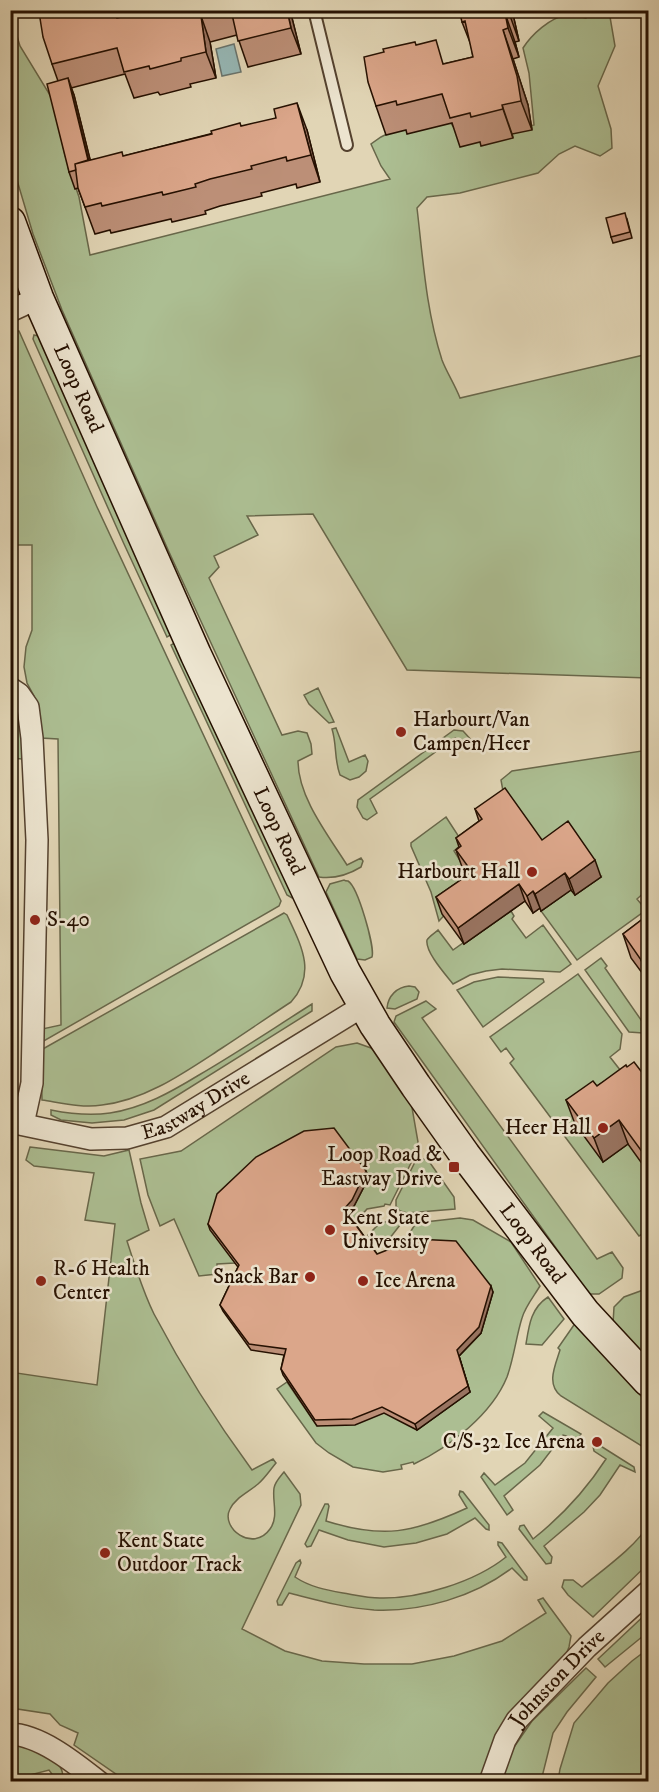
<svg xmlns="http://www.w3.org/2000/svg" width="659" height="1792" font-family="'IM FELL DW Pica',serif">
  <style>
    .green { fill: #acbe92; stroke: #68674a; stroke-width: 1.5 }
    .water { fill: #96b7b5; stroke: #69746d; stroke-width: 1.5 }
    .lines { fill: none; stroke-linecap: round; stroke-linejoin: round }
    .lane-casing { stroke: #54412e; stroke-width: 14 }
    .street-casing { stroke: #54412e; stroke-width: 24 }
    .secondary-casing { stroke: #251001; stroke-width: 33 }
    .lane { stroke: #ece4cf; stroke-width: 10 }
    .street { stroke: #ece4cf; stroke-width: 21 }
    .secondary { stroke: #ece4cf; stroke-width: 30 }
    .wall { fill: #bc8f77; stroke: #251001; stroke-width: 1.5 }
    .shaded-wall { fill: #997461; stroke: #251001; stroke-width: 1.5 }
    .building { fill: #dba68a; stroke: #251001; stroke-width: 1.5 }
    .poi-dot { fill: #8f2418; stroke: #ece4cf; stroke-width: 2 }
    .labels { text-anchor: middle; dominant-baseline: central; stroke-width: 5; stroke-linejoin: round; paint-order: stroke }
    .street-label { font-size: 21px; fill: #251001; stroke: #ece4cf }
    .poi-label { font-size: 21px; fill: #251001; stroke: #ece4cf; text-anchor: start }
  </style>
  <rect width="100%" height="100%" fill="#e1d5b5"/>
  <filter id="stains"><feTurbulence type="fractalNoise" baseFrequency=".00333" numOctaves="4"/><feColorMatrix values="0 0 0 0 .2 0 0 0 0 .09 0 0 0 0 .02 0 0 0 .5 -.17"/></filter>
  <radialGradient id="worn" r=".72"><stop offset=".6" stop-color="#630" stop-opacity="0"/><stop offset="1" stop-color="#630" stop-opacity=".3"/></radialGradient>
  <path class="green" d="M592,11H609L615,46L598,86L611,129L612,148L600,156L575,146L559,154L538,173L460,193L427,197L417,208C423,259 426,310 442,360C446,371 455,385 460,398L648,354V678L407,670L313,514L247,516L258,535L214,556L219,567L209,578L282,735L298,731L307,733L311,744L312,754L298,761C298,797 328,835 347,865L361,858L363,861L361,867C348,875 334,879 319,877L169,552L62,310L33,234L11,160L10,13L20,46L53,100L65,155L79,197L90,255L390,179L381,166L371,144L381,137L411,122L446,116L466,145L484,138L534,125L529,73L523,48C532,34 550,18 566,15C572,14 580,17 586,18Z
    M10,331H19L97,507L281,901L279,906L42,1042V1029L61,1025L58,739L41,738L37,710L34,696L27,683L24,667L26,647L32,630V545H11Z
    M34,335L43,337L176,632L167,637L124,544L33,339Z
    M181,639L298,895L292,898L287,895L171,645Z
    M318,688L334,722L329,723L309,704L304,695Z
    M13,699L22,721V759L11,758L10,700Z
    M336,728L349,762L365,755L368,761L366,771L359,777L350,780L340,775C334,759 337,745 332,729Z
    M454,730L463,731L474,743L467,750L455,738L370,799L377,813L367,820L363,818L357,807L358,800Z
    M648,750V889L637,899L646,910L577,960L541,911L559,898L567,885L575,895L601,876L548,857L506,808L501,780L512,771Z
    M446,817L463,843L454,851L474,883L439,921L431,892L411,846V843Z
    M344,880C345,881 347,881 348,881C358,887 375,947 372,957L365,960L357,959L326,892L330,884Z
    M511,911L514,916L512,919L526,938L543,925L571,964L560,972L502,969L486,971L470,975L453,984C446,975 425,952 427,940C429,936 435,933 438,930L453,950L463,943L464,944Z
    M284,913L287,915C301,945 317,973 291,1002C268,1017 245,1033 222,1048C185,1072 146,1100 102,1105C82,1108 62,1103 42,1100L41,1050Z
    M601,958L607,966L605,968L648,1030L643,1033L629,1032L585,970Z
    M578,974L622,1034L620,1049L610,1057L635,1089L629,1143L648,1172V1234L646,1232L639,1236L510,1063L514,1059L506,1048L501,1052L490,1037Z
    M498,977L543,979L544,982L483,1027L457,990L474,982Z
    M409,986L415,987L419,992L417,999L395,1009L387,1008C388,996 397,987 409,986Z
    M426,1001L436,1009L422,1018L597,1259L612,1252L623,1268L622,1278L599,1294H589L394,1022L396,1016Z
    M312,1004V1011L154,1110L124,1120L92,1123L61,1120L51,1115V1110C71,1114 90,1116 110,1113C143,1108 171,1092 199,1075C237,1053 274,1028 312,1004Z
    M357,1043L371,1048L385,1058L410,1096L418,1142L416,1153L390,1205L385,1204L384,1206L367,1209L353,1225L235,1263L217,1264V1274L199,1276L174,1219L160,1226L148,1195L140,1159L181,1151L336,1047Z
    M30,1147L104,1156L129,1150L141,1203L149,1230L127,1241C135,1266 143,1292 154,1314C183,1369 216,1421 252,1470L273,1459L276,1463C270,1470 265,1478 258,1484C249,1492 235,1498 230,1509C220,1528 253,1553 270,1529C279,1517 272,1501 274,1488C275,1482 280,1477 284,1472L300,1494L301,1505L242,1629L285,1651L322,1661L364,1664H412L454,1656L502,1641L546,1613L538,1600L543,1598L571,1636L569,1647L565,1657L493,1747L479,1781H126L74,1745L78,1733L60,1725L50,1714L11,1708L10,1372L97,1385L115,1224L85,1220L94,1173L34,1166L26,1160Z
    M417,1158L428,1160L454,1197L455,1209L407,1213L400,1211L396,1206V1200Z
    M460,1218L473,1220L511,1242L540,1286C534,1296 525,1307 522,1318C516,1337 514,1358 507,1377C492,1414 450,1447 414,1464L413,1462L401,1465L402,1469L383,1472L353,1467L329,1453L316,1443L277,1389L287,1382L317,1426L384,1413L470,1392L459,1356L481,1333L397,1253L416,1223Z
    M395,1220L400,1225L386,1243L375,1244L368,1235L380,1223Z
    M646,1289C650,1295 650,1306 645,1312L648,1316V1361L613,1324L614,1307L624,1297Z
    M548,1297L564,1319L542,1345L526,1344C529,1325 531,1308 548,1297Z
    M576,1322L648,1404V1450L561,1396C546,1384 555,1366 560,1350L558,1348Z
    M543,1412L581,1434L578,1439L563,1435L540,1465L504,1496L513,1510L507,1515L481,1477L484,1473L495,1485L525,1463L553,1428L539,1416Z
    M599,1445L634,1467L635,1472L620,1465L600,1495L584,1512L544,1546L552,1557L551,1563L546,1564L519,1529L520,1526L524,1525L533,1539C562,1516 586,1490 606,1459L594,1451L593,1446Z
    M460,1491L463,1492L489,1525V1530L486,1529L475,1518L447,1534L416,1543L384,1547L348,1540L319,1530L311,1546L307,1547L305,1544L325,1504H328L329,1506L326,1521C383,1539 413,1533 467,1508L459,1495Z
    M648,1525V1564L593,1617L568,1595L562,1587L564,1580H573L582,1587C600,1572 638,1545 648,1525Z
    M498,1542L502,1543L527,1577V1580H524L512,1568C474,1597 422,1612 374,1610C345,1608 317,1600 289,1593L282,1605H278L277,1601L296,1563L300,1560L301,1563L295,1577C310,1587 326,1590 343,1593C355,1595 368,1598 380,1598C419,1599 475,1582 506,1557L498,1545Z
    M648,1612V1632L605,1667L598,1659Z
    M648,1649V1781H558L560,1769L574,1723L608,1683L632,1661Z
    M586,1668L596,1677L567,1712L553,1733L541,1781L501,1782L512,1750L532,1721Z
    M11,1744C27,1744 68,1758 62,1780L57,1781L49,1770L11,1780Z"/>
  <path class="water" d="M234,44L241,72L222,76L216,49Z"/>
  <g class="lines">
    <g class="lane-casing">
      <path id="lane" d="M314,10L347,145"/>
    </g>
    <g class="street-casing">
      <g id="street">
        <path d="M10,311L38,298"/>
        <path d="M10,688L19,694L28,707L32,738L37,840L32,1083L23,1124"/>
        <path id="s1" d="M10,1122L91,1139L127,1138L166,1127L363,1006"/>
        <path d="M10,1734C41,1735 76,1764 99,1782"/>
        <path id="s2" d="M490,1782L505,1740L517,1720L587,1647L648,1592"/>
      </g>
    </g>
    <g class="secondary-casing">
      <g id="secondary">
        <path id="s3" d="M10,222L38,298L196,655L345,972L375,1025L416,1086L465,1155L585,1313L648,1381"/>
      </g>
    </g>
    <use href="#lane" class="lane"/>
    <use href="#street" class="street"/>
    <use href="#secondary" class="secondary"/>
  </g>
  <path class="wall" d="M46,10H116L119,18L148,10H290L301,54L248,67L237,35L210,42L216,78L190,84L191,87L160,95L158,92L134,98L125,74L71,88L74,95L90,160L124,156L241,126L307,130L320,182L297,188L296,184L261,193L262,196L220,206L205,211L206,214L172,222L171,219L111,233L110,230L95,234L78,188L75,189L69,172L58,81L52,64Z
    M512,10L519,41L515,42L519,57L513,59L528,105L532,130L512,134L513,138L481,146L480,142L460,147L452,123L407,134L406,130L386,135L376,106L416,45L444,64L473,57L471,45L462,22Z
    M627,219L632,238L613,243L611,237Z
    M475,809L542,840L601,877L575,895L571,890L541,911L540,908L533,913L525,901L464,944L442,914L436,897L468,875L462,867L456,850L459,847L456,838L479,821Z
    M648,915V981L631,958L623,934Z
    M627,1067L644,1075L648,1071V1172L628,1144L603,1162L575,1124L566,1100L597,1086Z
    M369,1177L354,1206L348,1214L377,1254L493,1292L481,1333L459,1356L470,1392L417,1430L384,1413L355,1425L317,1426L283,1375L281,1369L284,1355L251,1350L223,1311L220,1305L238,1267L210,1230L208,1224Z"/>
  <path class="shaded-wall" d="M287,10H290L301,54L291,28Z
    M508,10H512L519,41Z
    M505,13L515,42L519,57L508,28Z
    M201,16L210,42L216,78L206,52Z
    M503,30L513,59L528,105L532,130L521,101Z
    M68,78L74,95L96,183L90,166Z
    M297,103L307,130L320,182L311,155Z
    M502,105L512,134L513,138L503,109Z
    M595,860L601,877L575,895L569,879Z
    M565,873L571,890L541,911L535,894Z
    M519,884L525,901L464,944L458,928Z
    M533,891L540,908L533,913L527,896Z
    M648,954V980L641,960Z
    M619,1120L628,1144L603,1162L594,1138Z
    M366,1171L369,1177L354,1206L346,1215L344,1209Z
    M491,1286L493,1292L481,1333L459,1356L470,1392L417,1430L415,1424L457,1350Z
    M13,1674L15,1680L12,1698L10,1691Z"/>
  <path class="building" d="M46,10H115L117,18L148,10H222L201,16L206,52L181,58V61L150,69L149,66L124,72L117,48L52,64L43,37L39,12Z
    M231,10H287L291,28L238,41Z
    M459,10H508V12L505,13L508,28L503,30L517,76L521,101L502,105L503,109L471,117L470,113L450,118L442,94L397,105L396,101L376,106L368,82L364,57L384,52L383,49L415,42L416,45L436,40L443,64L473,57L465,21L462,22Z
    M68,78L88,160L75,164L76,170L69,172L47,84Z
    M297,103L311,155L287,161L286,157L251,166L252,169L210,179L195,184L196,187L163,195L162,192L102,206L101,203L85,207L78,188L75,164L122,152L123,156L139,152L212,134L211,131L240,123L241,126L276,118L274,109Z
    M625,213L630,232L611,237L606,218Z
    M505,788L542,840L568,821L595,860L569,879L565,873L535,894L533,891L527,896L519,884L458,928L436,897L472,872L456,850L461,846L456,838L482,819L475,809Z
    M648,915V954L641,960L623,934Z
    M634,1062L644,1075L648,1071V1160L619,1120L594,1138L566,1100L593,1081L597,1086L626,1065L627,1067Z
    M334,1128L366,1171L352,1200L344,1209L377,1254L415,1239L456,1241L491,1286L479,1327L457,1350L468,1386L415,1424L382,1407L352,1419L315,1420L281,1369L286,1349L249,1344L220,1305L239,1265L208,1224L217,1194L256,1157L304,1131Z
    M10,1673L13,1674L10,1691Z"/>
  <g class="poi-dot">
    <circle cx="401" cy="732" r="6"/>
    <circle cx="532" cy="872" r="6"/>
    <circle cx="35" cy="920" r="6"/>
    <circle cx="603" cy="1128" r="6"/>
    <rect x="448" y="1161" width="12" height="12" rx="3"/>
    <circle cx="330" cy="1230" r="6"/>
    <circle cx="310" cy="1277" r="6"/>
    <circle cx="41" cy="1281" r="6"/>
    <circle cx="363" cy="1281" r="6"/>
    <circle cx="597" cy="1442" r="6"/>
    <circle cx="105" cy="1553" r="6"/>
  </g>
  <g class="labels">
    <g class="street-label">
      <text stroke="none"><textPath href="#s3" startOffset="180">Loop Road</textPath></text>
      <text stroke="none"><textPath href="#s3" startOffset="666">Loop Road</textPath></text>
      <text stroke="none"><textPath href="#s1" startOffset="195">Eastway Drive</textPath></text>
      <text stroke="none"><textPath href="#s3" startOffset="1152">Loop Road</textPath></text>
      <text stroke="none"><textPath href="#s2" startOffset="126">Johnston Drive</textPath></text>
    </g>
    <g class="poi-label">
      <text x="413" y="720">Harbourt/Van<tspan x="413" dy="24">Campen/Heer</tspan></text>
      <text x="520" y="872" text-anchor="end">Harbourt Hall</text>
      <text x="47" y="920">S-40</text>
      <text x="591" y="1128" text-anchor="end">Heer Hall</text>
      <text x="442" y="1155" text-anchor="end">Loop Road &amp;<tspan x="442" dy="24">Eastway Drive</tspan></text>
      <text x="342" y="1218">Kent State<tspan x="342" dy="24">University</tspan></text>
      <text x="53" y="1269">R-6 Health<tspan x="53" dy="24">Center</tspan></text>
      <text x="298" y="1277" text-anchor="end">Snack Bar</text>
      <text x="375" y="1281">Ice Arena</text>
      <text x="585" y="1442" text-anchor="end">C/S-32 Ice Arena</text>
      <text x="117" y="1541">Kent State<tspan x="117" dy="24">Outdoor Track</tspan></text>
    </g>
  </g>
  <rect width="659" height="1792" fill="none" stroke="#e1d5b5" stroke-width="36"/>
  <rect x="12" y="12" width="635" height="1768" fill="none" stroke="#251001" stroke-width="3"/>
  <rect x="18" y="18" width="623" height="1756" fill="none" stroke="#251001" stroke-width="1.5"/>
  <rect width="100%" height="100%" filter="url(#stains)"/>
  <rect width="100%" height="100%" fill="url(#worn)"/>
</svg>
